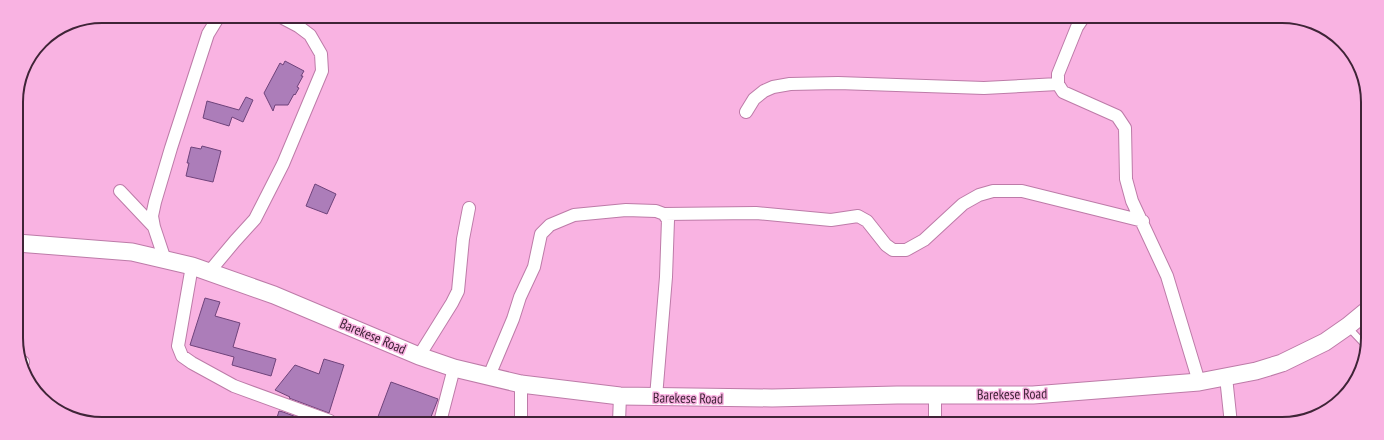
<svg xmlns="http://www.w3.org/2000/svg" width="1384" height="440" font-family="'PT Sans Narrow',sans-serif">
  <style>
    .building { fill: #ac7db9; stroke: #6f437b }
    .lines { fill: none; stroke-linecap: round; stroke-linejoin: round }
    .service-casing { stroke: #bd7ba8; stroke-width: 8 }
    .minor-casing { stroke: #bd7ba8; stroke-width: 14 }
    .secondary-casing { stroke: #bd7ba8; stroke-width: 19 }
    .service { stroke: #fff; stroke-width: 6 }
    .minor { stroke: #fff; stroke-width: 12 }
    .secondary { stroke: #fff; stroke-width: 17 }
    .labels { text-anchor: middle; dominant-baseline: central; stroke-width: 3; stroke-linejoin: round; paint-order: stroke }
    .street-label { font-size: 14px; fill: #3f2437; stroke: #f9b3e2 }
    .rim { fill: none; stroke: #3f2437; stroke-width: 2 }
  </style>
  <rect width="100%" height="100%" fill="#f9b3e2"/>
  <path class="building" d="M285,61L304,71L301,76H303L297,87L299,88L295,95L294,94L288,105H275L273,111L264,93L280,63L283,65Z
    M246,97L253,100L243,122L232,117L229,126L203,118L207,101L239,110Z
    M202,146L221,151L213,182L186,176L189,163H187L191,147L201,149Z
    M315,184L336,194L327,214L306,206Z
    M205,298L220,302L215,316L240,323L233,347L276,359L271,376L232,365L234,357L190,345Z
    M324,359L344,365L329,413L289,398L290,397L275,390L295,365L319,374Z
    M391,382L438,399L429,422H376Z
    M279,411L283,412L310,422L276,421Z"/>
  <g class="lines">
    <g class="service-casing">
      <path id="service" d="M1348,327L1365,345"/>
    </g>
    <g class="minor-casing">
      <path id="minor" d="M1083,18L1077,27L1058,74V84L1063,92L1117,116L1125,128L1126,179L1132,201L1167,276L1199,382
        M746,112L754,99L764,91L773,87L790,84L838,83L984,88L1058,84
        M120,191L154,227
        M664,214L756,213L831,220L858,216L867,221L886,245L893,250H906L924,240L963,204L979,195L993,191H1022L1143,221
        M165,260L154,227L152,216L155,202L171,148L208,34L219,16
        M192,266L178,346L182,356L192,363L234,386L330,421
        M209,272L235,241L255,219L283,164L322,71L321,54L310,35L298,26L279,16
        M419,356L452,303L458,291L463,239L469,208
        M21,362H23
        M489,376L513,319L520,297L534,267L541,234L550,225L574,215L626,210L656,211L664,214L668,220L666,277L656,397
        M1226,377L1231,424
        M440,422L454,368
        M521,422V384
        M619,422L620,396
        M935,423V395"/>
    </g>
    <g class="secondary-casing">
      <path id="secondary" d="M17,243L132,252L192,266L274,295L419,356L454,368L521,384L620,396L772,398L897,395H1033L1199,382L1256,371L1282,363L1325,342L1348,326L1365,312"/>
    </g>
    <use href="#service" class="service"/>
    <use href="#minor" class="minor"/>
    <use href="#secondary" class="secondary"/>
  </g>
  <g class="labels">
    <g class="street-label">
      <text transform="translate(373 336) rotate(23)">Barekese Road</text>
      <text transform="translate(1012 394) rotate(-1)">Barekese Road</text>
      <text transform="translate(688 398) rotate(1)">Barekese Road</text>
    </g>
  </g>
  <path d="M0 0H1384V440H0ZM102 23H1282A79 79 0 0 1 1361 102V338A79 79 0 0 1 1282 417H102A79 79 0 0 1 23 338V102A79 79 0 0 1 102 23Z" fill="#f9b3e2" fill-rule="evenodd"/>
  <path class="rim" d="M102 23H1282A79 79 0 0 1 1361 102V338A79 79 0 0 1 1282 417H102A79 79 0 0 1 23 338V102A79 79 0 0 1 102 23Z"/>
</svg>
